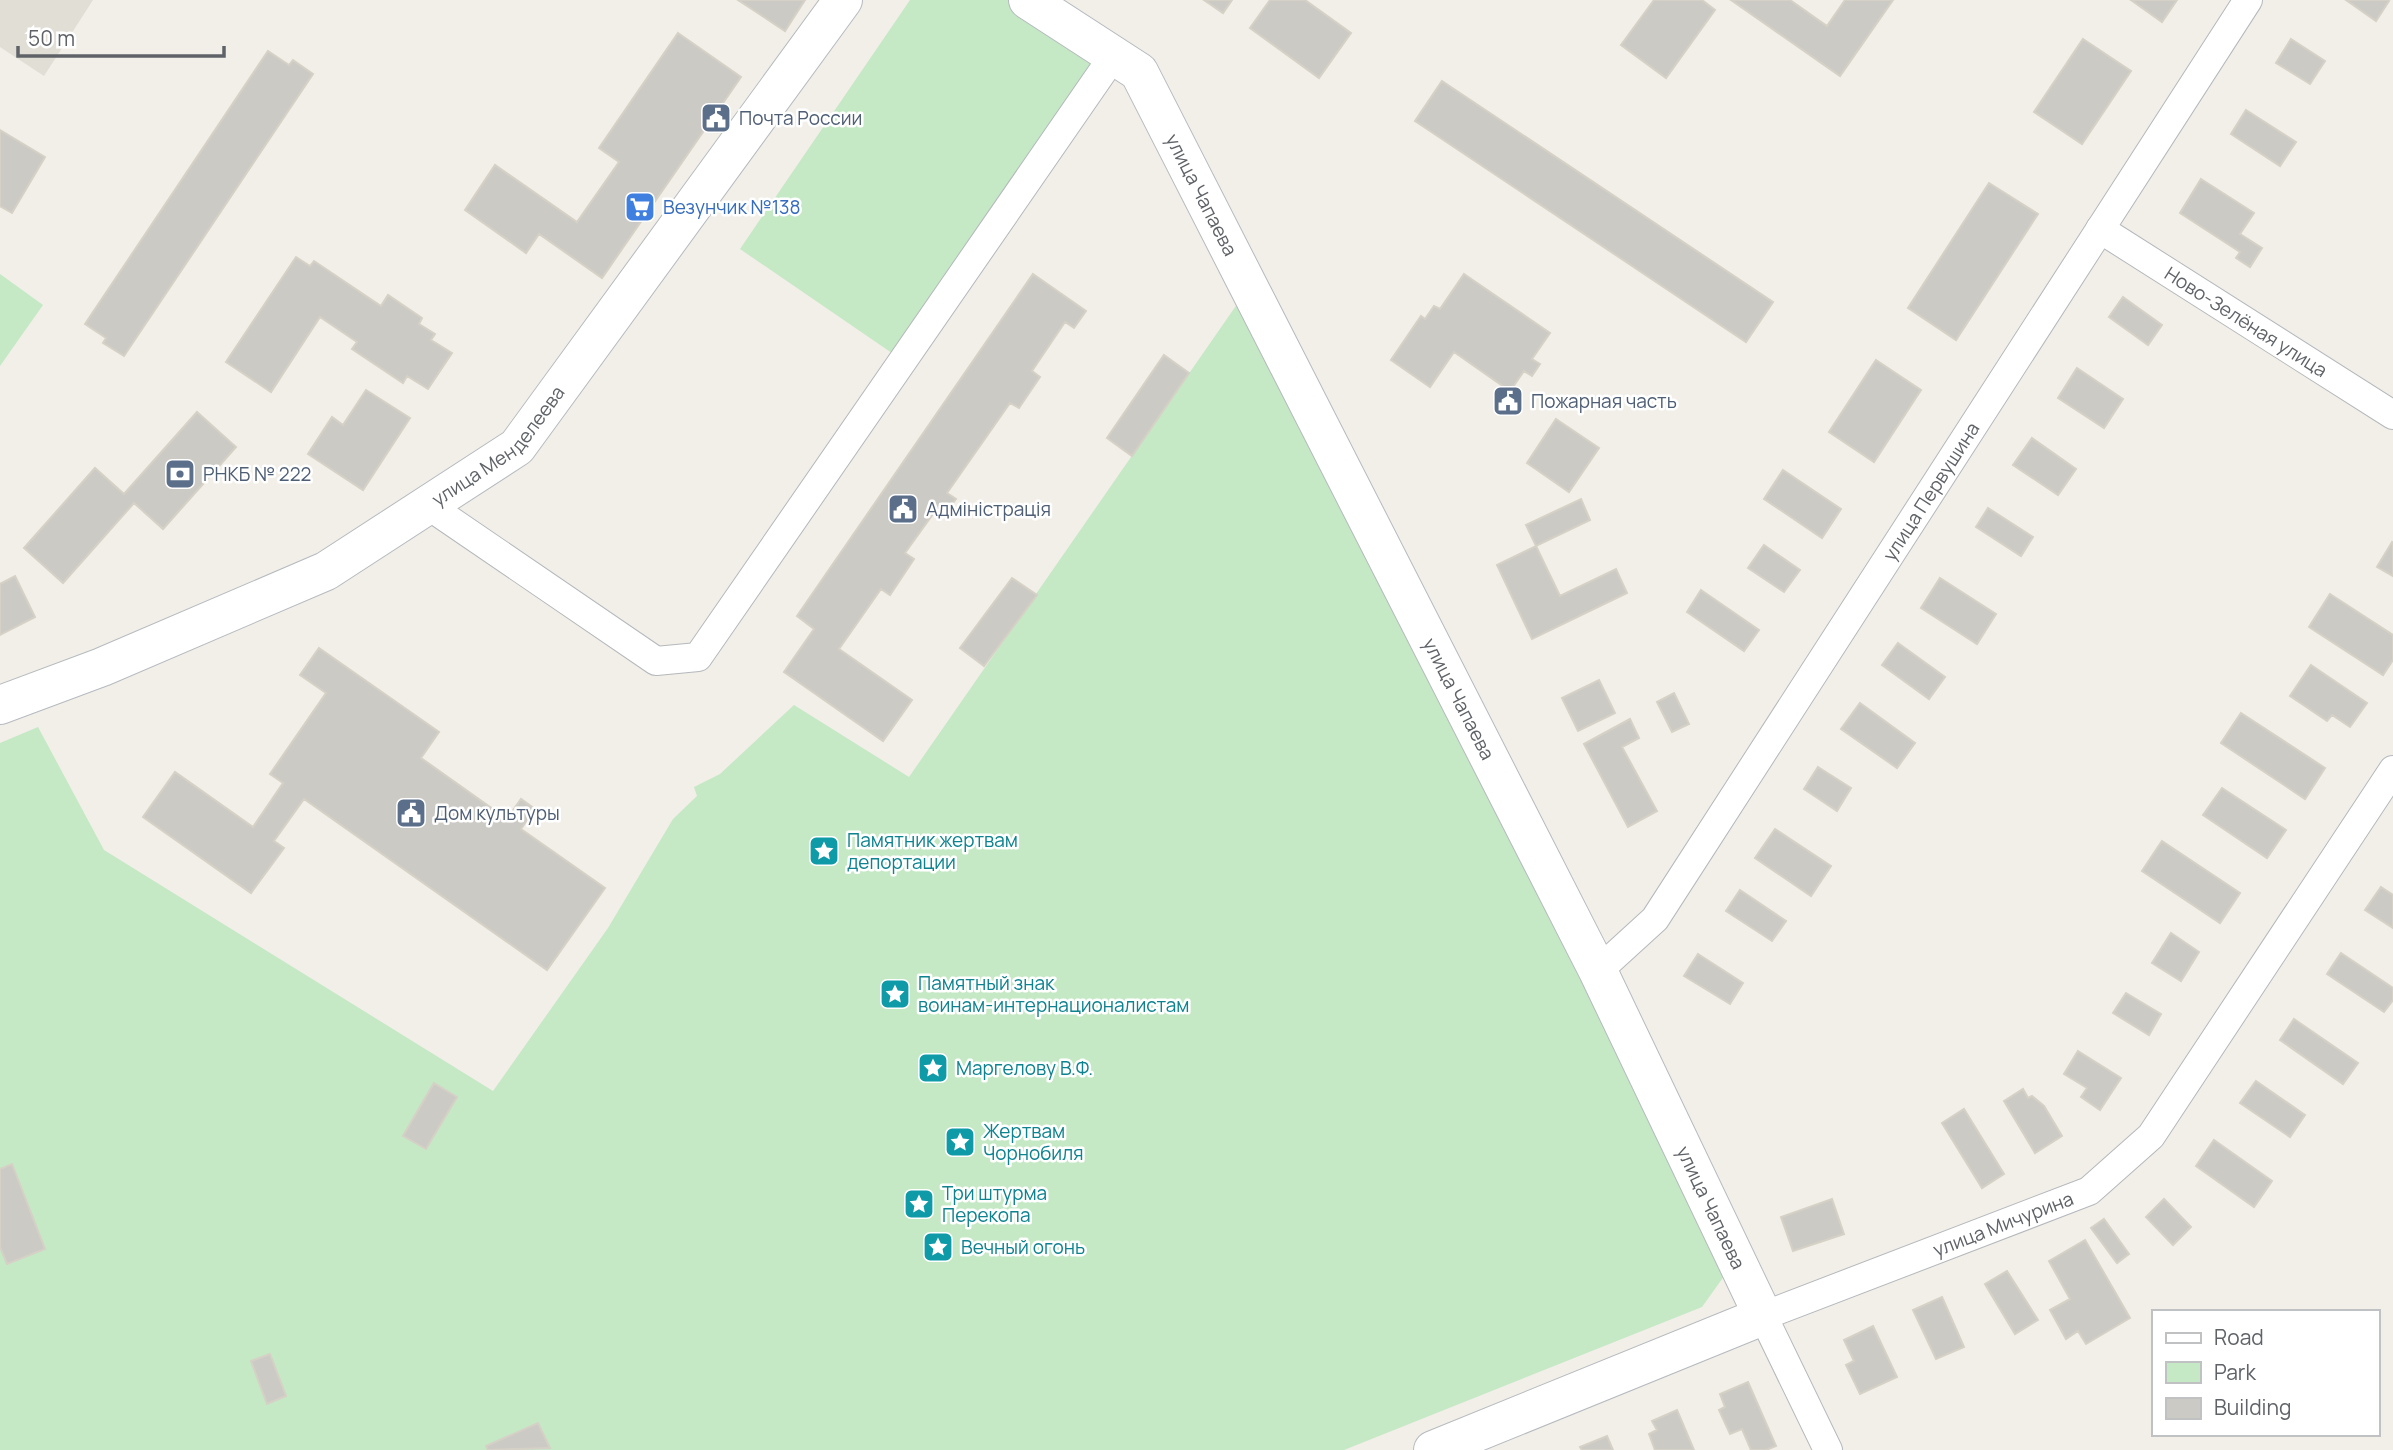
<svg xmlns="http://www.w3.org/2000/svg" width="2393" height="1450" font-family="Manrope,sans-serif">
  <style>
    .education { fill: #e1ded6 }
    .green { fill: #c5e8c5 }
    .building { fill: #cccac5; stroke: #d6d1c6; stroke-width: 2 }
    .lines { fill: none; stroke-linecap: round; stroke-linejoin: round }
    .street-casing { stroke: #b5b8bc; stroke-width: 30 }
    .secondary-casing { stroke: #b6babf; stroke-width: 40 }
    .street { stroke: #fff; stroke-width: 28 }
    .secondary { stroke: #fff; stroke-width: 38 }
    .labels { text-anchor: middle; dominant-baseline: central; stroke-width: 5; stroke-linejoin: round; paint-order: stroke }
    .service-label { font-size: 19px; fill: #4e5e75; stroke: #fff; text-anchor: start }
    .street-label { font-size: 19px; fill: #5f6368; stroke: #fff }
    .shop-label { font-size: 19px; fill: #366cbe; stroke: #fff; text-anchor: start }
    .culture-label { font-size: 19px; fill: #0d838f; stroke: #fff; text-anchor: start }
  </style>
  <rect width="100%" height="100%" fill="#f1efe8"/>
  <path class="education" d="M0,0H93L44,76L0,47Z"/>
  <path class="green" d="M910,0H1029L1112,58L905,362L740,249Z
    M0,274L43,305L0,366Z
    M1240,300L1727,1272L1702,1307L1344,1450H0V743L38,727L104,850L493,1091L608,928L673,819L697,796L694,787L720,774L794,705L909,777Z"/>
  <path class="building" d="M738,0H805L785,31Z
    M1204,0H1232L1223,13Z
    M1270,0H1305L1351,33L1319,78L1250,28Z
    M1654,0H1702L1715,10L1666,78L1621,45Z
    M1731,0H1790L1827,26L1845,0H1893L1840,76Z
    M2131,0H2177L2162,22Z
    M2346,0H2387L2389,1L2376,21Z
    M678,33L741,77L602,278L539,234L526,253L465,210L495,165L577,222L619,162L599,148Z
    M2083,39L2131,71L2082,144L2034,112Z
    M2291,39L2325,61L2310,84L2276,63Z
    M268,51L289,65L293,60L313,74L124,356L103,343L106,338L85,324Z
    M1442,81L1773,302L1746,342L1415,121Z
    M2246,110L2296,142L2280,166L2231,134Z
    M0,130L45,157L12,213L0,206Z
    M2201,179L2254,213L2240,234L2262,248L2250,267L2236,258L2240,252L2180,213Z
    M1989,183L2038,214L1956,340L1908,308Z
    M296,257L310,266L314,261L381,306L388,295L422,318L419,324L435,334L431,340L452,353L428,389L407,376L403,383L352,349L357,342L320,317L271,392L226,362Z
    M1033,274L1086,311L1074,328L1065,322L1032,371L1040,377L1019,408L1010,403L947,493L956,499L946,512L938,507L905,553L914,559L890,595L881,589L839,649L912,700L883,741L784,672L814,629L797,616Z
    M1464,274L1550,333L1532,359L1540,364L1532,376L1524,371L1510,391L1454,352L1430,387L1391,360L1421,316L1425,319L1434,306L1440,309Z
    M2123,297L2162,325L2148,345L2109,317Z
    M1164,355L1189,373L1132,456L1107,438Z
    M1876,360L1921,390L1874,462L1829,432Z
    M2077,368L2123,399L2104,428L2058,398Z
    M366,390L410,418L363,490L308,454L332,417L343,425Z
    M197,412L236,447L163,529L134,503L63,583L24,548L95,468L124,494Z
    M1556,419L1599,448L1569,492L1527,463Z
    M2032,438L2076,469L2058,495L2013,465Z
    M1783,470L1841,509L1822,538L1764,499Z
    M1581,499L1590,520L1536,546L1526,525Z
    M1988,508L2033,537L2021,556L1976,527Z
    M2392,542L2393,543V576L2377,567Z
    M1764,545L1800,570L1784,592L1748,568Z
    M1536,546L1560,596L1616,569L1627,593L1532,639L1497,565Z
    M15,576L35,617L0,635V584Z
    M1012,578L1037,595L984,666L960,648Z
    M1940,578L1996,614L1977,644L1921,608Z
    M1701,590L1759,630L1744,651L1687,612Z
    M2330,594L2393,635V660L2383,675L2309,627Z
    M1898,643L1945,677L1929,699L1882,665Z
    M319,648L439,732L421,758L507,819L521,799L535,809L521,829L605,888L547,970L304,799L274,841L284,848L251,893L143,817L175,772L253,827L283,783L270,774L326,693L300,675Z
    M2311,665L2367,703L2350,727L2332,715L2327,721L2290,696Z
    M1599,680L1615,713L1578,731L1562,698Z
    M1674,693L1689,724L1672,732L1657,702Z
    M1860,703L1915,743L1897,768L1841,729Z
    M2241,713L2325,768L2305,799L2221,743Z
    M1630,719L1639,738L1622,747L1657,811L1628,827L1584,744Z
    M1818,767L1851,788L1837,811L1804,789Z
    M2222,788L2286,830L2267,858L2203,815Z
    M1775,829L1831,866L1811,896L1755,858Z
    M2162,841L2240,893L2220,923L2142,871Z
    M2381,887L2393,895V928L2365,910Z
    M1740,890L1786,921L1772,941L1726,911Z
    M2171,933L2199,952L2181,981L2152,963Z
    M2341,953L2393,988V1000L2384,1012L2327,974Z
    M1698,954L1743,983L1730,1004L1684,976Z
    M2126,993L2161,1014L2149,1035L2113,1013Z
    M2294,1019L2358,1063L2343,1084L2280,1040Z
    M2078,1051L2121,1078L2100,1110L2081,1097L2087,1088L2064,1074Z
    M2256,1081L2305,1115L2290,1137L2240,1103Z
    M434,1083L457,1097L426,1149L403,1136Z
    M2023,1089L2028,1098L2032,1096L2044,1106L2062,1136L2035,1153L2004,1101Z
    M1964,1109L2004,1174L1982,1188L1942,1123Z
    M2214,1140L2272,1181L2254,1207L2196,1166Z
    M12,1164L45,1249L7,1264L0,1247V1169Z
    M1832,1199L1844,1234L1793,1251L1781,1217Z
    M2164,1199L2191,1227L2173,1245L2146,1217Z
    M2104,1219L2129,1254L2117,1263L2091,1228Z
    M2085,1240L2130,1318L2086,1344L2078,1331L2066,1339L2050,1310L2070,1299L2049,1261Z
    M2007,1271L2038,1320L2015,1334L1985,1284Z
    M1942,1297L1964,1347L1936,1359L1913,1310Z
    M1873,1326L1897,1377L1860,1394L1846,1365L1854,1361L1844,1340Z
    M270,1354L286,1396L267,1404L251,1361Z
    M1748,1382L1776,1446L1766,1450H1751L1742,1429L1730,1434L1719,1410L1725,1407L1720,1394Z
    M1677,1410L1694,1450H1655L1649,1434L1657,1430L1652,1421Z
    M538,1423L550,1448L488,1450L486,1446Z
    M1607,1436L1613,1450H1582L1580,1447Z"/>
  <g class="lines">
    <g class="street-casing">
      <g id="street">
        <path id="s1" d="M2100,229L2393,415"/>
        <path d="M429,506L656,661L698,657L1112,58"/>
        <path id="s2" d="M1598,971L1655,919L2248,0"/>
        <path id="s3" d="M1828,1450L1763,1316L2089,1191L2151,1136L2393,770"/>
      </g>
    </g>
    <g class="secondary-casing">
      <g id="secondary">
        <path id="s4" d="M1028,0L1139,72L1598,971L1763,1316L1433,1450"/>
        <path id="s5" d="M0,705L102,667L326,571L517,447L843,0"/>
      </g>
    </g>
    <use href="#street" class="street"/>
    <use href="#secondary" class="secondary"/>
  </g>
  <defs>
    <g id="civic-square" transform="scale(1.575)"><rect x="-9" y="-9" width="18" height="18" rx="4" fill="#5c6f8a" stroke="#fff"/><path d="M-.6-6.5H3V-4.5H.6V-3L4-1V1h2V6H-6V1h2V-1L-.6-3ZM-1.2 2.5V6h2.4V2.5Z" fill="#fff"/></g>
    <g id="supermarket-square" transform="scale(1.575)"><rect x="-9" y="-9" width="18" height="18" rx="4" fill="#3f7fe0" stroke="#fff"/><path d="M-6-5.5h2.5l.6 2H6L4.5 2H-2.5L-4.4-4H-6ZM-1.5 3.2a1.3 1.3 0 1 0 .1 0ZM3 3.2a1.3 1.3 0 1 0 .1 0Z" fill="#fff"/></g>
    <g id="bank-square" transform="scale(1.575)"><rect x="-9" y="-9" width="18" height="18" rx="4" fill="#5c6f8a" stroke="#fff"/><path d="M-6-4H6V4H-6ZM0-2.3a2.3 2.3 0 1 0 0 4.6a2.3 2.3 0 1 0 0-4.6Z" fill="#fff"/></g>
    <g id="sight-square" transform="scale(1.575)"><rect x="-9" y="-9" width="18" height="18" rx="4" fill="#0f9aa8" stroke="#fff"/><path d="M0-6L1.8-2.2L6-1.7L2.9 1.2L3.7 5.4L0 3.3L-3.7 5.4L-2.9 1.2L-6-1.7L-1.8-2.2Z" fill="#fff"/></g>
  </defs>
  <g fill-rule="evenodd">
    <use href="#civic-square" x="716" y="118"/>
    <use href="#supermarket-square" x="640" y="207"/>
    <use href="#civic-square" x="1508" y="401"/>
    <use href="#bank-square" x="180" y="474"/>
    <use href="#civic-square" x="903" y="509"/>
    <use href="#civic-square" x="411" y="813"/>
    <use href="#sight-square" x="824" y="851"/>
    <use href="#sight-square" x="895" y="994"/>
    <use href="#sight-square" x="933" y="1068"/>
    <use href="#sight-square" x="960" y="1142"/>
    <use href="#sight-square" x="919" y="1204"/>
    <use href="#sight-square" x="938" y="1247"/>
  </g>
  <g class="labels">
    <g class="service-label">
      <text x="739" y="118">Почта России</text>
      <text x="1531" y="401">Пожарная часть</text>
      <text x="203" y="474">РНКБ № 222</text>
      <text x="926" y="509">Адміністрація</text>
      <text x="434" y="813">Дом культуры</text>
    </g>
    <g class="street-label">
      <text stroke="none"><textPath href="#s4" startOffset="270">улица Чапаева</textPath></text>
      <text stroke="none"><textPath href="#s1" startOffset="173">Ново-Зелёная улица</textPath></text>
      <text stroke="none"><textPath href="#s5" startOffset="567">улица Менделеева</textPath></text>
      <text stroke="none"><textPath href="#s2" startOffset="586">улица Первушина</textPath></text>
      <text stroke="none"><textPath href="#s4" startOffset="836">улица Чапаева</textPath></text>
      <text stroke="none"><textPath href="#s4" startOffset="1404">улица Чапаева</textPath></text>
      <text stroke="none"><textPath href="#s3" startOffset="406">улица Мичурина</textPath></text>
    </g>
    <g class="shop-label">
      <text x="663" y="207">Везунчик №138</text>
    </g>
    <g class="culture-label">
      <text x="847" y="840">Памятник жертвам<tspan x="847" dy="22">депортации</tspan></text>
      <text x="918" y="983">Памятный знак<tspan x="918" dy="22">воинам-интернационалистам</tspan></text>
      <text x="956" y="1068">Маргелову В.Ф.</text>
      <text x="983" y="1131">Жертвам<tspan x="983" dy="22">Чорнобиля</tspan></text>
      <text x="942" y="1193">Три штурма<tspan x="942" dy="22">Перекопа</tspan></text>
      <text x="961" y="1247">Вечный огонь</text>
    </g>
  </g>
  <rect x="2152" y="1310" width="228" height="126" fill="#ffffff" stroke="#bfc1c3" stroke-width="2"/>
  <rect x="2166" y="1333" width="35" height="10" fill="#ffffff" stroke="#bfc1c3" stroke-width="2"/>
  <text x="2214" y="1345" font-size="21" fill="#5f6368">Road</text>
  <rect x="2166" y="1362" width="35" height="21" fill="#c5e8c5" stroke="#bfc1c3" stroke-width="2"/>
  <text x="2214" y="1380" font-size="21" fill="#5f6368">Park</text>
  <rect x="2166" y="1398" width="35" height="21" fill="#cccac5" stroke="#bfc1c3" stroke-width="2"/>
  <text x="2214" y="1415" font-size="21" fill="#5f6368">Building</text>
  <path d="M18 46v10h206v-10" fill="none" stroke="#5f6368" stroke-width="3.5"/>
  <text x="28" y="46" font-size="21" fill="#5f6368" stroke="#ffffff" stroke-width="5" paint-order="stroke">50 m</text>
</svg>
